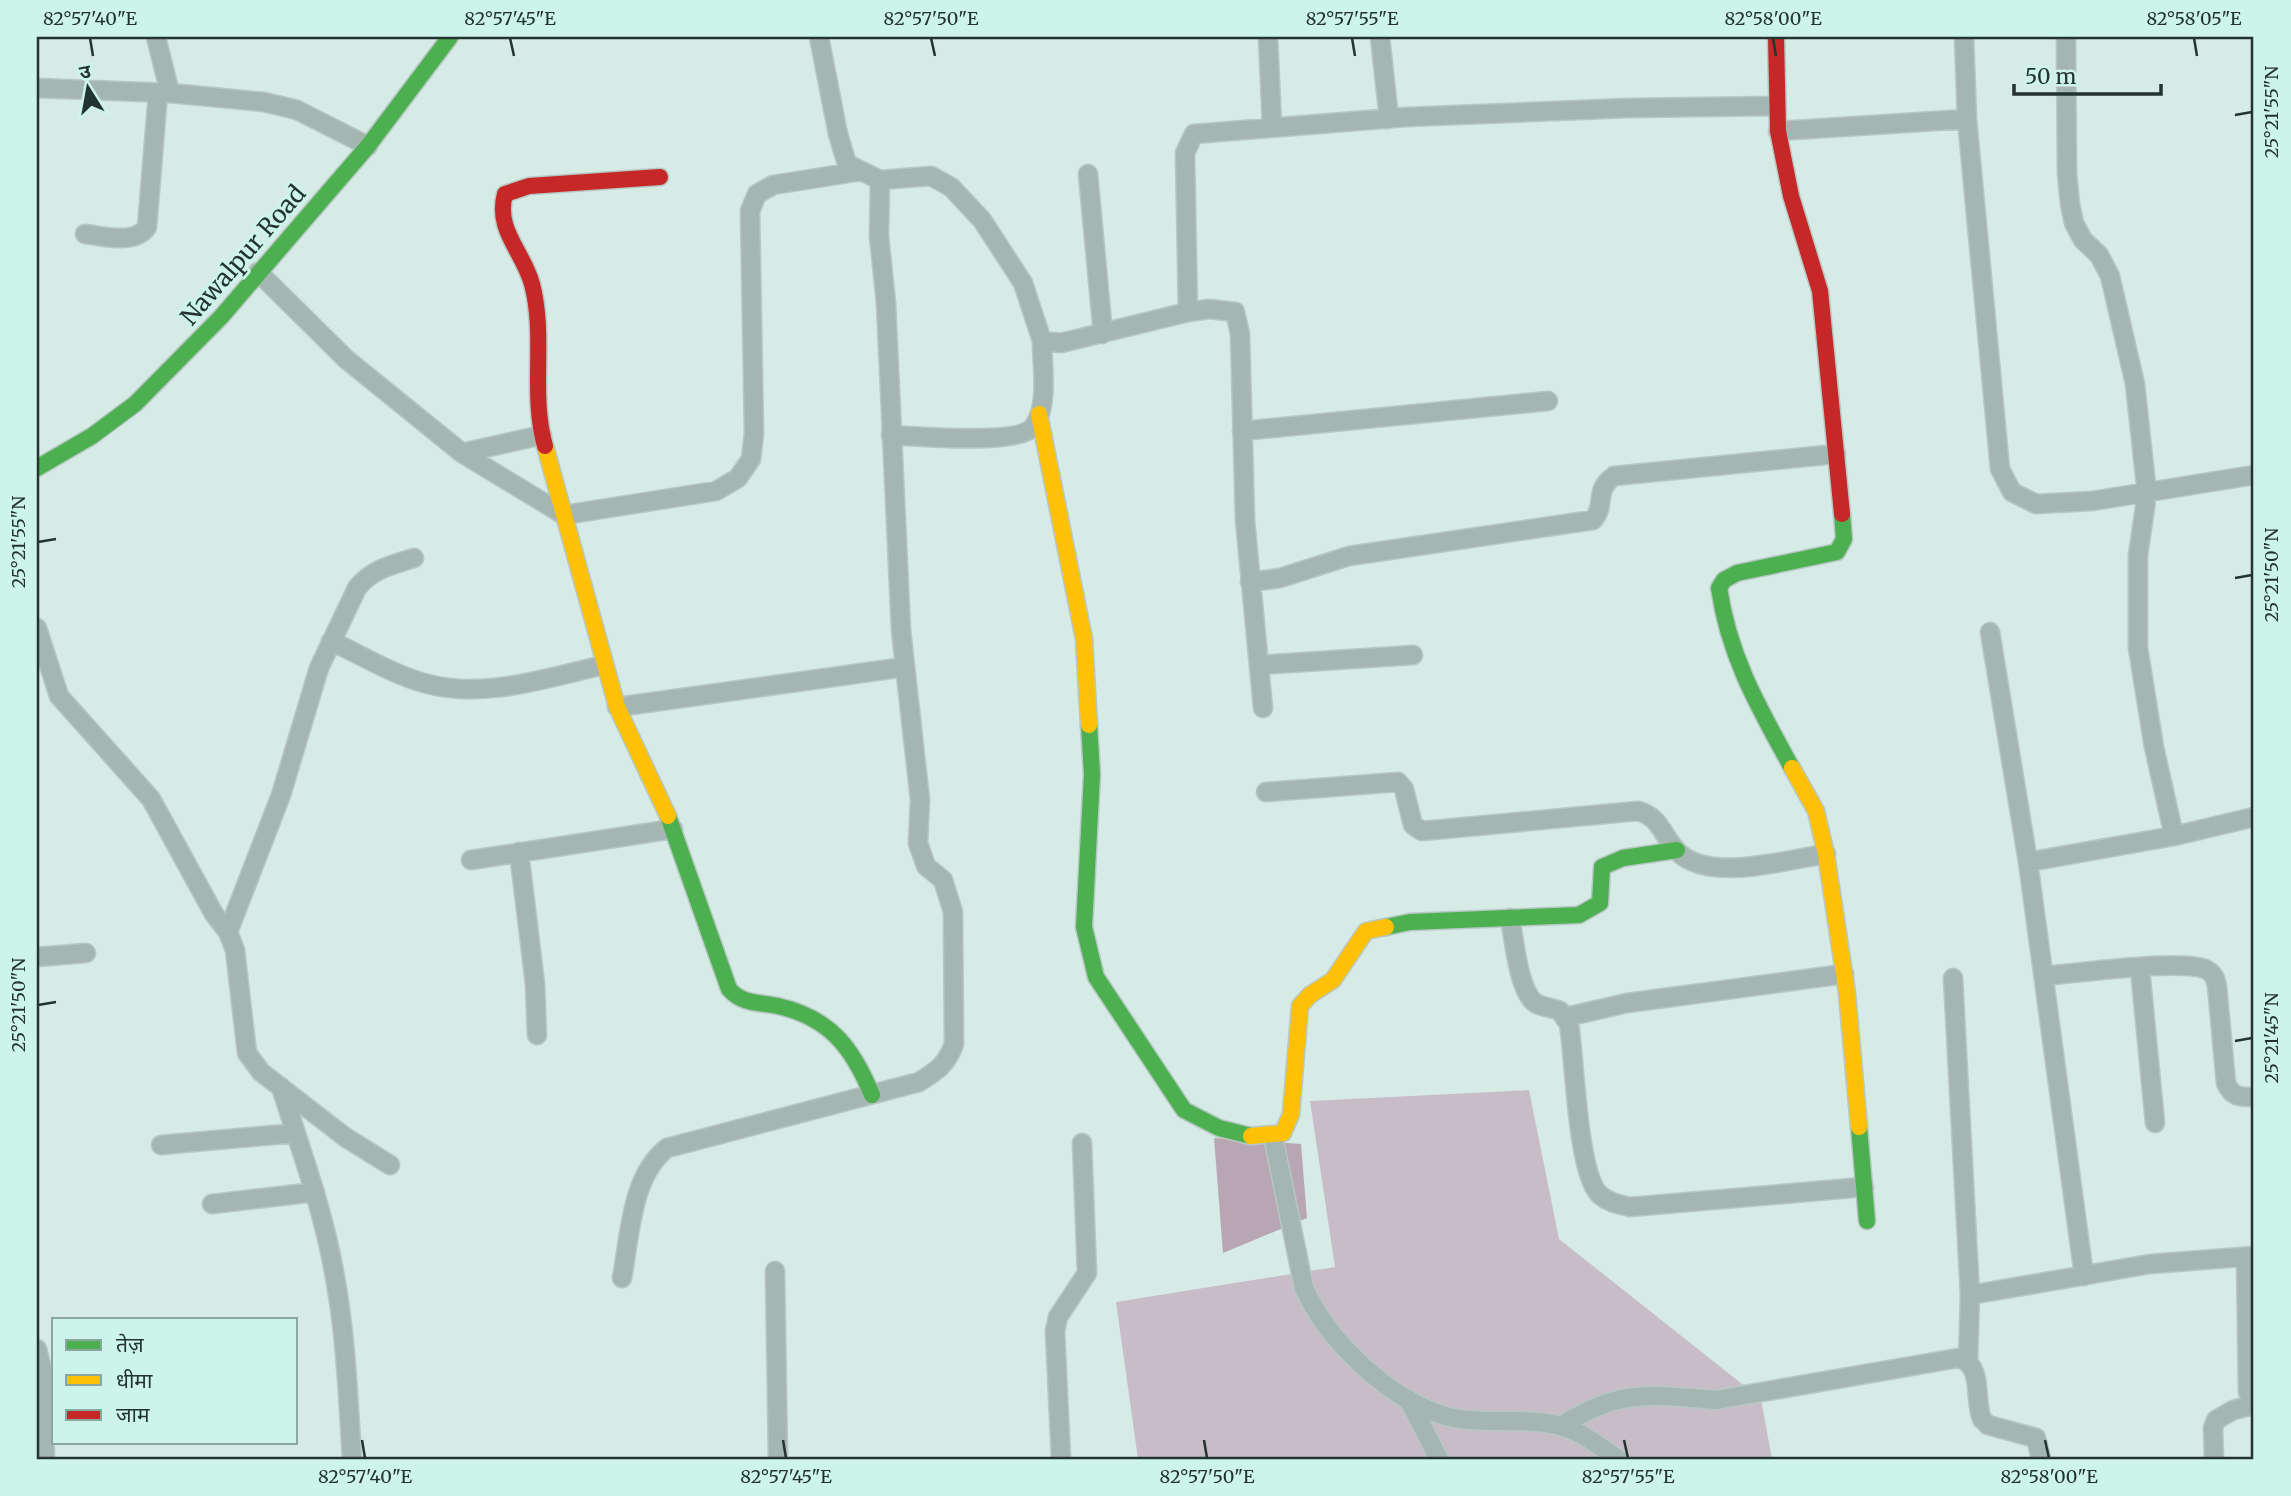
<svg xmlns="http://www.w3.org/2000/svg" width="2291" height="1496" font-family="Merriweather,'Noto Sans Devanagari',serif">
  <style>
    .forest { fill: #c8bdc7 }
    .water { fill: #b9a6b3 }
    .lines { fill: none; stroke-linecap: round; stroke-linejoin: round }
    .street-casing { stroke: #b7c8c4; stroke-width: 21 }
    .fast-casing { stroke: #b7c8c4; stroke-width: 19 }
    .slow-casing { stroke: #b7c8c4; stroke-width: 19 }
    .jam-casing { stroke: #b7c8c4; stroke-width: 19 }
    .street { stroke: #a5b5b2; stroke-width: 18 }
    .fast { stroke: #4caf50; stroke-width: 16 }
    .slow { stroke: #ffc107; stroke-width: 16 }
    .jam { stroke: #c62828; stroke-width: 16 }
    .ticks { fill: none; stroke: #23332f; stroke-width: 2.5 }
    .labels { text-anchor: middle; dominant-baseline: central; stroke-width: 6; stroke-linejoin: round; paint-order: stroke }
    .street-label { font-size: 24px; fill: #23332f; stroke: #cdf4eb }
    .neatline { fill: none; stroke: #23332f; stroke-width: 2.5 }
    .ticks-label { font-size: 18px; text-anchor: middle; fill: #23332f }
  </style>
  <rect width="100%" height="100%" fill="#d6ebe6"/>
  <path class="forest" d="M1529,1090L1559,1239L1761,1399L1772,1459H1138L1116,1302L1335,1267L1310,1101Z"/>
  <path class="water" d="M1214,1138L1301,1144L1307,1218L1223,1253Z"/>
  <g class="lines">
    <g class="street-casing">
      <path id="street" d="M156,37L170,93
        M819,37L838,134L847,164L880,180L931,176L951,187L982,220L1023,283L1042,341L1061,343L1188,312L1209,309L1235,312L1240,334L1245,520L1263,708
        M1268,37L1272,126
        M1380,37L1389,119
        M1964,37L1967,119L2000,469L2012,492L2036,504L2092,501L2254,475
        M2066,37L2067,173L2070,204L2074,223L2083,240L2099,255L2110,276L2135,384L2147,494L2138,555V648L2154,747L2174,836
        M37,88L170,93L264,102L297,110L368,146
        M1778,131L1967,119
        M1088,174L1103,334
        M85,234C104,236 135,245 147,227L158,93
        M258,272L346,359L462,453L564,515L716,491L738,478L751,459L754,433L750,211L757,194L773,185L861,171
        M1188,312L1185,153L1194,134L1406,117L1628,108L1776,106
        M1242,431L1548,401
        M891,435C917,436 1020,446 1034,426C1049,405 1042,366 1042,341
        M462,453L542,435
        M1250,582L1280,578L1349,556L1593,520C1607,504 1593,491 1614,476L1836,454
        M37,628L59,696L151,799L214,914L228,932L235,950L247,1053L261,1072L345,1137L390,1165
        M1990,632L2028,862L2084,1276
        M331,641C361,655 392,674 424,683C483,700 546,678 604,665
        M1259,665L1413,655
        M617,707L905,667
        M1266,792L1398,782L1404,789L1413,825L1422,831L1638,811C1661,817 1662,836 1678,852C1710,883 1784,860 1826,854
        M519,852L535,984L537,1035
        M471,860L673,829
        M2028,862L2174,836L2254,817
        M1510,918C1514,938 1518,988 1534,1002C1542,1008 1552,1007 1560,1011L1569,1024C1575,1060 1577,1174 1600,1195C1609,1203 1619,1204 1630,1207L1864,1187
        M228,932L281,795L319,668L357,588C372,569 392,565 414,558
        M37,957L86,953
        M2140,969L2155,1123
        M2045,976C2077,973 2180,959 2205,969C2214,973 2215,978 2217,986L2226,1083C2232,1097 2239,1097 2254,1097
        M1953,978L1970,1295L1968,1361
        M1566,1017L1627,1003L1844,974
        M281,1087C300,1148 323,1209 334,1272C346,1334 348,1397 352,1459
        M1273,1136L1304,1288C1327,1340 1388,1398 1442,1415C1481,1427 1525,1415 1564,1427C1584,1433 1601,1448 1618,1459
        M161,1145L296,1133
        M212,1204L315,1192
        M2246,1257L2248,1392L2254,1405
        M775,1271L778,1459
        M622,1278C630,1236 631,1176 667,1148L919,1082C937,1071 947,1064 954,1044L953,912L943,880L926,866L918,843L920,800L901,630L886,303L879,236L880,180
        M1970,1295L2150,1264L2254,1256
        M37,1349L42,1369L45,1459
        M1408,1399L1439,1459
        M1561,1426C1620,1388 1651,1395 1716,1400L1958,1358C1985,1365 1973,1399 1982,1419L1988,1425L2036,1438L2041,1459
        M1061,1459L1055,1331L1058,1317L1087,1273L1082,1143
        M2214,1459L2213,1428L2216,1420L2233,1410L2254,1405"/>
    </g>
    <g class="fast-casing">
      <path id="fast" d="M37,468L92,436L135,404L221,317L368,146L450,37
        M1089,725L1092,774L1084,927L1096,977L1184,1110L1219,1128L1251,1136
        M1792,768C1759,708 1729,657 1719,588L1724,580L1737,573L1837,552L1844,539L1842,514
        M668,816L729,989C743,1005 759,1002 778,1006C831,1018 853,1049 872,1095
        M1386,927L1410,922L1579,915L1600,903L1602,867L1623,858L1677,850
        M1859,1127L1867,1221"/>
    </g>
    <g class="slow-casing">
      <path id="slow" d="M1039,414L1084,639L1089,725
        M545,446L617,707L668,816
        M1792,768L1816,811L1826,854L1847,993L1859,1127
        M1251,1136L1283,1133L1291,1114L1300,1006L1310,995L1333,980L1366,931L1386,927"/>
    </g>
    <g class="jam-casing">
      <path id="jam" d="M1776,37L1778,131L1791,196L1820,291L1842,514
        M545,446C530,393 546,337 532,284C523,251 495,230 505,194L529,186L660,177"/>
    </g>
    <use href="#street" class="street"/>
    <use href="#fast" class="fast"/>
    <use href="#slow" class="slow"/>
    <use href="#jam" class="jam"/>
  </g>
  <path class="ticks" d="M90,38L93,56M510,38L514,56M931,38L935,56M1352,38L1355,56M1773,38L1776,56M2194,38L2197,56M2235,115L2252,112M38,542L56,539M2235,578L2252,575M38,1005L56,1002M2235,1041L2252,1038M362,1440L365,1458M783,1440L786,1458M1204,1440L1207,1458M1624,1440L1628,1458M2045,1440L2049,1458"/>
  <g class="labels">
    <g class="street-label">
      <text transform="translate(243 255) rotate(-49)">Nawalpur Road</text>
    </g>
  </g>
  <rect width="2291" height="1496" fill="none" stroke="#cdf4eb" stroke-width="77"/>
  <rect x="52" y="1318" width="245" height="126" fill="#cdf4eb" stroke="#89a7a0" stroke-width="2"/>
  <rect x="66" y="1340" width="35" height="10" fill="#4caf50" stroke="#89a7a0" stroke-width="2"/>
  <text x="116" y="1352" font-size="21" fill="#23332f">तेज़</text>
  <rect x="66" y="1375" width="35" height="10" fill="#ffc107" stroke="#89a7a0" stroke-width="2"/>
  <text x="116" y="1388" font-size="21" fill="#23332f">धीमा</text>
  <rect x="66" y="1410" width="35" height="10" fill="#c62828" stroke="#89a7a0" stroke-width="2"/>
  <text x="116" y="1422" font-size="21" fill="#23332f">जाम</text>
  <g transform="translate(88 88) rotate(349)" stroke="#cdf4eb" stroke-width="5" paint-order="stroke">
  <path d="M0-5L12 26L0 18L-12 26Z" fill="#23332f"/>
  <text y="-10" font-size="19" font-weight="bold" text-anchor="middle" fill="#23332f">उ</text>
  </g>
  <path d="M2014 84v10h147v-10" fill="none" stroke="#23332f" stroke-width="3.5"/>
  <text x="2025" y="84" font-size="21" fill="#23332f" stroke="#cdf4eb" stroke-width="5" paint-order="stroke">50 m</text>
  <rect x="38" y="38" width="2214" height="1420" class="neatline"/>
  <g class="ticks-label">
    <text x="90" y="25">82°57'40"E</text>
    <text x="510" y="25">82°57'45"E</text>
    <text x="931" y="25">82°57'50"E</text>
    <text x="1352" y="25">82°57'55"E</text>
    <text x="1773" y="25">82°58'00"E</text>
    <text x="2194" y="25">82°58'05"E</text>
    <text transform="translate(2272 112) rotate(-90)" y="6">25°21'55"N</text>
    <text transform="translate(19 542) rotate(-90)" y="6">25°21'55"N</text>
    <text transform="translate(2272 575) rotate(-90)" y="6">25°21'50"N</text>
    <text transform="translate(19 1005) rotate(-90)" y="6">25°21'50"N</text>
    <text transform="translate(2272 1038) rotate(-90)" y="6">25°21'45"N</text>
    <text x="365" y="1483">82°57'40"E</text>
    <text x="786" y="1483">82°57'45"E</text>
    <text x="1207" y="1483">82°57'50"E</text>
    <text x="1628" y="1483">82°57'55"E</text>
    <text x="2049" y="1483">82°58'00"E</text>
  </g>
</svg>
